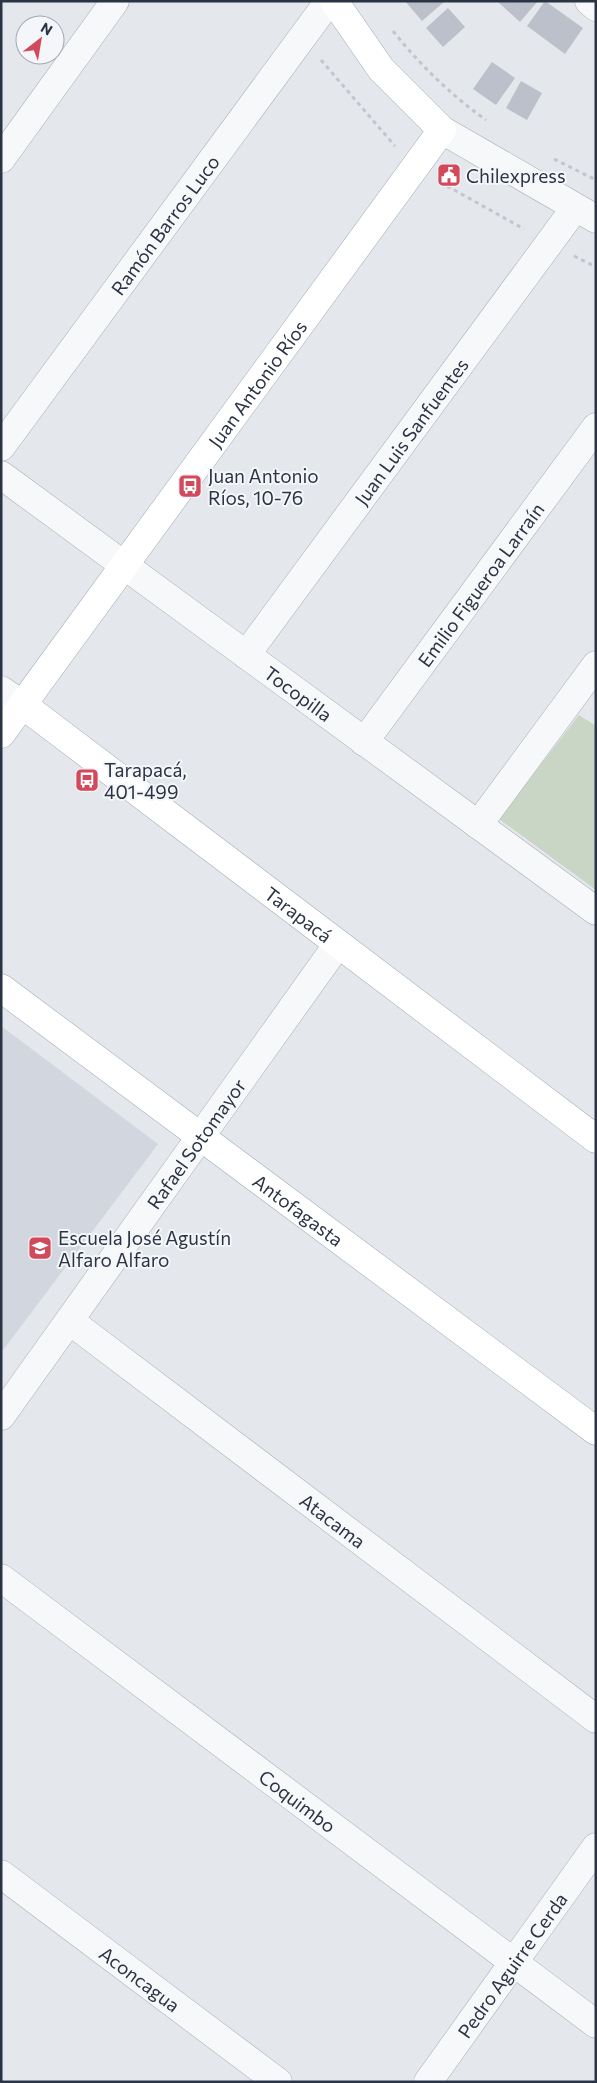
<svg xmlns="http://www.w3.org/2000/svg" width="597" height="2083" font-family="Commissioner,sans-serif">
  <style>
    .built { fill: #d2d6de }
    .green { fill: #c9d6c5 }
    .building { fill: #bbc0ca }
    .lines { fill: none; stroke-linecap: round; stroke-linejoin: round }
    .minor-casing { stroke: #a9aeb7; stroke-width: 29 }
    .major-casing { stroke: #a3abb8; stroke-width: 29 }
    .path { stroke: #c2c5cb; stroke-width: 3; stroke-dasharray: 4 4; stroke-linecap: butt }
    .minor { stroke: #f7f8fa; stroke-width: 28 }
    .major { stroke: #fff; stroke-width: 28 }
    .labels { text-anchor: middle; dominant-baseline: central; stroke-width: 4; stroke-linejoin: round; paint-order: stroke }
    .poi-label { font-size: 19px; fill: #2b3445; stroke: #f4f6f9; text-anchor: start }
    .street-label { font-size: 19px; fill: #2b3445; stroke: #f4f6f9 }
  </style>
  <rect width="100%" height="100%" fill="#e4e7ec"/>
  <path class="built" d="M1,1026L158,1144L1,1353Z"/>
  <path class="green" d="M579,715L596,726V890L499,819Z"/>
  <path class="building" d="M405,1H445L422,21Z
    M499,1H538L520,22L498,2Z
    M545,1L583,28L565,54L527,26Z
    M448,8L465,27L443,47L426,28Z
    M492,62L515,78L496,105L473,89Z
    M521,81L542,93L527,120L506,108Z"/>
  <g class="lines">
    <g class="minor-casing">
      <g id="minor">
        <path d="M589,1L596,7"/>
        <path d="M442,130L596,219"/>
        <path d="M1,159L115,1"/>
        <path id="s1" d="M1,447L329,1"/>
        <path id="s2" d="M1,475L596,911"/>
        <path id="s3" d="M246,655L575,208"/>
        <path d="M1,690L23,705"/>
        <path id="s4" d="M364,742L596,427"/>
        <path d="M478,825L596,665"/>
        <path id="s5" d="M70,1321L596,1719"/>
        <path id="s6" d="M1,1416L338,944"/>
        <path id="s7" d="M1,1578L596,2024"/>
        <path id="s8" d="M1,1874L278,2082"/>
        <path id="s9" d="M428,2082L596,1847"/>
      </g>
    </g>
    <g class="major-casing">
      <g id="major">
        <path id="s10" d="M23,705L596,1139"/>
        <path id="s11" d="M1,734L442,130L381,69L334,1"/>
        <path id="s12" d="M1,988L596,1431"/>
      </g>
    </g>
    <path class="path" d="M393,31C420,65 451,95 486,120
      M321,60L395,146
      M554,159L596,180
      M440,182L524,229
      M574,256L596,267"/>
    <use href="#minor" class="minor"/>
    <use href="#major" class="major"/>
  </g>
  <defs>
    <g id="civic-square" transform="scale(1.25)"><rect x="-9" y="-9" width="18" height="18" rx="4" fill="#d1495b" stroke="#f4f6f9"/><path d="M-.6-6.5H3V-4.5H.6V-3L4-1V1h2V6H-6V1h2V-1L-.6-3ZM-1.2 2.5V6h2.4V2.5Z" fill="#fff"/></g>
    <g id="bus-square" transform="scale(1.25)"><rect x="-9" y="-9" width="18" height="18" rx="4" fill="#d1495b" stroke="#f4f6f9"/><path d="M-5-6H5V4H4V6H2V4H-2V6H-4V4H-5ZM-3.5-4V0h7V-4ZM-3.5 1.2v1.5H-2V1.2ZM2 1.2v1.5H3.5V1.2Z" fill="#fff"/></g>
    <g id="school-square" transform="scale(1.25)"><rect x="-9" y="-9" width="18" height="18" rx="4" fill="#d1495b" stroke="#f4f6f9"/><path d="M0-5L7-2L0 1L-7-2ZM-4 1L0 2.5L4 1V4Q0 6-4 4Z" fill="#fff"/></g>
  </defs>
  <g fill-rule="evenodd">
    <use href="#civic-square" x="449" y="175"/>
    <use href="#bus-square" x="190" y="486"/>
    <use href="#bus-square" x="87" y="780"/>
    <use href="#school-square" x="40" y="1248"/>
  </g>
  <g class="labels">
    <g class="poi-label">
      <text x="466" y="175">Chilexpress</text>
      <text x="208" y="475">Juan Antonio<tspan x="208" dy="22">Ríos, 10-76</tspan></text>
      <text x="104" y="769">Tarapacá,<tspan x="104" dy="22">401-499</tspan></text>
      <text x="58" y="1237">Escuela José Agustín<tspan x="58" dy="22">Alfaro Alfaro</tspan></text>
    </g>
    <g class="street-label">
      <text stroke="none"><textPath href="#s1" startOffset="276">Ramón Barros Luco</textPath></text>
      <text stroke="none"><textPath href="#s11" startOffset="434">Juan Antonio Ríos</textPath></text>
      <text stroke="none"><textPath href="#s3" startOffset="278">Juan Luis Sanfuentes</textPath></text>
      <text stroke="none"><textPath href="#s4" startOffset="196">Emilio Figueroa Larraín</textPath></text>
      <text stroke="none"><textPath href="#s2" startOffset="369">Tocopilla</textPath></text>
      <text stroke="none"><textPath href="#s10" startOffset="346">Tarapacá</textPath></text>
      <text stroke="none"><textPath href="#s6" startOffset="335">Rafael Sotomayor</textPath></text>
      <text stroke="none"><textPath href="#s12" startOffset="371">Antofagasta</textPath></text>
      <text stroke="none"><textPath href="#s5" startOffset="330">Atacama</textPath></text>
      <text stroke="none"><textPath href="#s7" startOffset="371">Coquimbo</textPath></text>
      <text stroke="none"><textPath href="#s9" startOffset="144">Pedro Aguirre Cerda</textPath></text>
      <text stroke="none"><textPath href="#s8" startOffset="174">Aconcagua</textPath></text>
    </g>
  </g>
  <rect width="597" height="2083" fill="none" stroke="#2b3445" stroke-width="5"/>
  <g transform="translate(40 40) rotate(31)"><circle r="24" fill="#f4f6f9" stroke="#a4a8b1"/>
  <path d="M0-4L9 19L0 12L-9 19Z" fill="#d1495b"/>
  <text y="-8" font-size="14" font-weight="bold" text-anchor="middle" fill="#2b3445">N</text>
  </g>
</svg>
